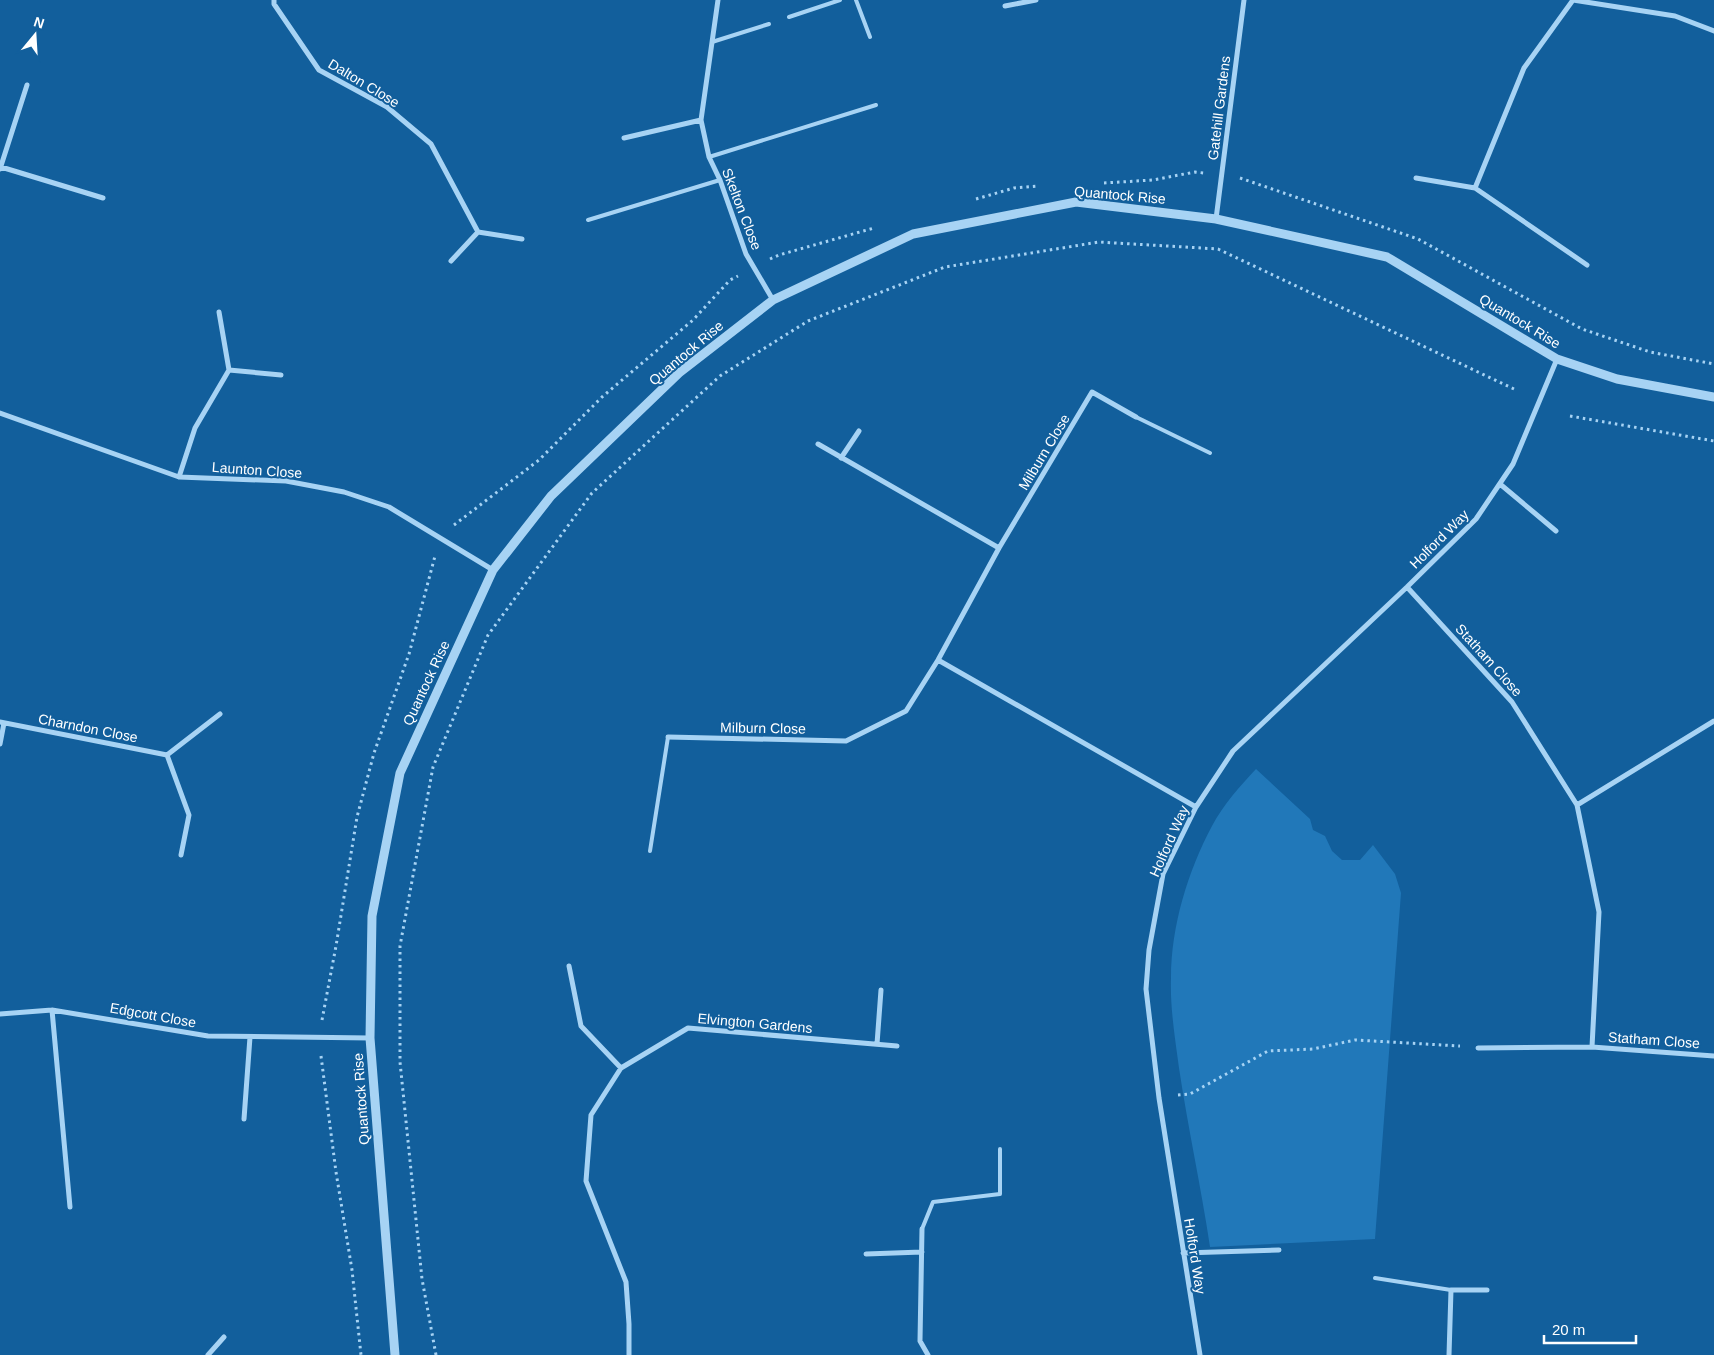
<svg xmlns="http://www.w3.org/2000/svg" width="1714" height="1355" font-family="Arial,sans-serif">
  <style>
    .green { fill: #2178b9 }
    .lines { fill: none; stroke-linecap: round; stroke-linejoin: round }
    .path { stroke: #a7d3f4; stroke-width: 3; stroke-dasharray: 2.5 4; stroke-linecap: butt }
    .service { stroke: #a7d3f4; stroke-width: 4 }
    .minor { stroke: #a7d3f4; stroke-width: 5 }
    .tertiary { stroke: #a7d3f4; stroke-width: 9 }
    .labels { text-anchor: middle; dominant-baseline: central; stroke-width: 4; stroke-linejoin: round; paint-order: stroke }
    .street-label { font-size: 14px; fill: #fff; stroke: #125f9c }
  </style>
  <rect width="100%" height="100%" fill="#125f9c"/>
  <path class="green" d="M1256,769L1310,819L1313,830L1325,836L1332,851L1342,860H1360L1373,845L1395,874L1401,893L1375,1239L1210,1247C1201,1187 1188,1128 1179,1068C1175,1038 1170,1008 1171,978C1171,926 1188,871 1212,826C1223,805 1240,786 1256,769Z"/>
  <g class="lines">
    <path class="path" d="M1240,178L1418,239L1582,329L1650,352L1714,364
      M1104,183L1153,180L1195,172L1204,173
      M976,199L1014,188L1038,186
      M770,259L779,255L874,228
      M1570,416L1714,441
      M454,525L539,460L602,397L693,320L730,280L738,276
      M322,1020L336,946L357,817L374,753L409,654L435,556
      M321,1056L336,1172L352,1270L361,1355
      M1178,1095L1190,1094L1268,1051L1313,1049L1355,1040L1460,1046
      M436,1355L422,1279L400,1062V946L433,767L488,635L592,493L720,376L808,321L945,267L1099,242L1218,249L1514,389"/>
    <path class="service" d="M856,0L870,37
      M789,17L840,0
      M712,42L769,24
      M709,157L876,105
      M588,220L720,180
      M1136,417L1210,453
      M650,851L668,737
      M922,1229L933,1202L1000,1194V1149
      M1375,1278L1451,1290"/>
    <path class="minor" d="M274,0V4L319,70L387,107L431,144L478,232
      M718,0L701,120L709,157L720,180L746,254L773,300
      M1573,0L1524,68L1475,188L1587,265
      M1573,0L1675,16L1714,31
      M1005,6L1036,0
      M624,138L701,120
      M1,167L103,198
      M0,169L27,85
      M1416,178L1475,188
      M1216,219L1244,0
      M451,261L478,232L522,239
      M229,370L281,375
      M0,413L179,477L286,481L344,492L389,507L493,570
      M818,444L999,548
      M841,458L859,431
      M179,477L195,428L229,370L219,312
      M1500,484L1556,531
      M1407,587L1512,702L1577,805L1599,912L1592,1047
      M938,660L1196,807
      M0,722L167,755L189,815L181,855
      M668,737L846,741L906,711L938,660L999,548L1092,392L1136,417
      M0,744L4,723
      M167,755L220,714
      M1577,805L1714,721
      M569,966L581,1026L621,1068
      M52,1010L70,1207
      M0,1014L52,1010L208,1036L370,1038
      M877,1044L881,990
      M1478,1048L1592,1047L1714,1056
      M244,1119L250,1037
      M922,1229L920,1341L928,1355
      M1183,1253L1279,1250
      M866,1254L922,1252
      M208,1355L224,1337
      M629,1355V1324L626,1282L586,1181L591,1115L621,1068L688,1028L897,1046
      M1200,1355L1159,1098L1146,989L1149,950L1163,874L1196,807L1233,751L1407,587L1476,519L1513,464L1557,359
      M1449,1355L1451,1290H1487"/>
    <path class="tertiary" d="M395,1355L370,1038L372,916L400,773L493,570L551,496L679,373L773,300L913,234L1076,202L1216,219L1387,257L1557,359L1617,379L1714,397"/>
  </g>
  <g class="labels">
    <g class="street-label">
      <text transform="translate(364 83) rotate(31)">Dalton Close</text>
      <text transform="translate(1219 108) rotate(-83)">Gatehill Gardens</text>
      <text transform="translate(1120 195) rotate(5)">Quantock Rise</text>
      <text transform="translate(742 209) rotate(69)">Skelton Close</text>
      <text transform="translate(1520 321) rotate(31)">Quantock Rise</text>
      <text transform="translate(686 353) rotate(-40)">Quantock Rise</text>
      <text transform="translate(1044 452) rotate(-59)">Milburn Close</text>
      <text transform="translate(257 470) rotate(4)">Launton Close</text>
      <text transform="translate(1439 539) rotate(-45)">Holford Way</text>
      <text transform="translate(1489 660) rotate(48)">Statham Close</text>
      <text transform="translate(426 683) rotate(-65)">Quantock Rise</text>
      <text transform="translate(88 728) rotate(11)">Charndon Close</text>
      <text transform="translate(763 728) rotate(1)">Milburn Close</text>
      <text transform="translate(1169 841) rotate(-66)">Holford Way</text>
      <text transform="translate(153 1015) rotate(10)">Edgcott Close</text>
      <text transform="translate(755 1023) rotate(5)">Elvington Gardens</text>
      <text transform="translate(1654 1040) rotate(4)">Statham Close</text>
      <text transform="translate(361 1099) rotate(-94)">Quantock Rise</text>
      <text transform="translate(1195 1256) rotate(81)">Holford Way</text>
    </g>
  </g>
  <g transform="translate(35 35) rotate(18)" stroke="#125f9c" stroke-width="4" paint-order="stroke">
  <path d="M0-4L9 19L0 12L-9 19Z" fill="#ffffff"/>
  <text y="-8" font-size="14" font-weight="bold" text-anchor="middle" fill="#ffffff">N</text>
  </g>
  <path d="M1544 1335v8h92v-8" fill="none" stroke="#ffffff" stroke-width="2.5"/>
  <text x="1552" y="1335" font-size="15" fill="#ffffff" stroke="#125f9c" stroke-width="4" paint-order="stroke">20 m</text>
</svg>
